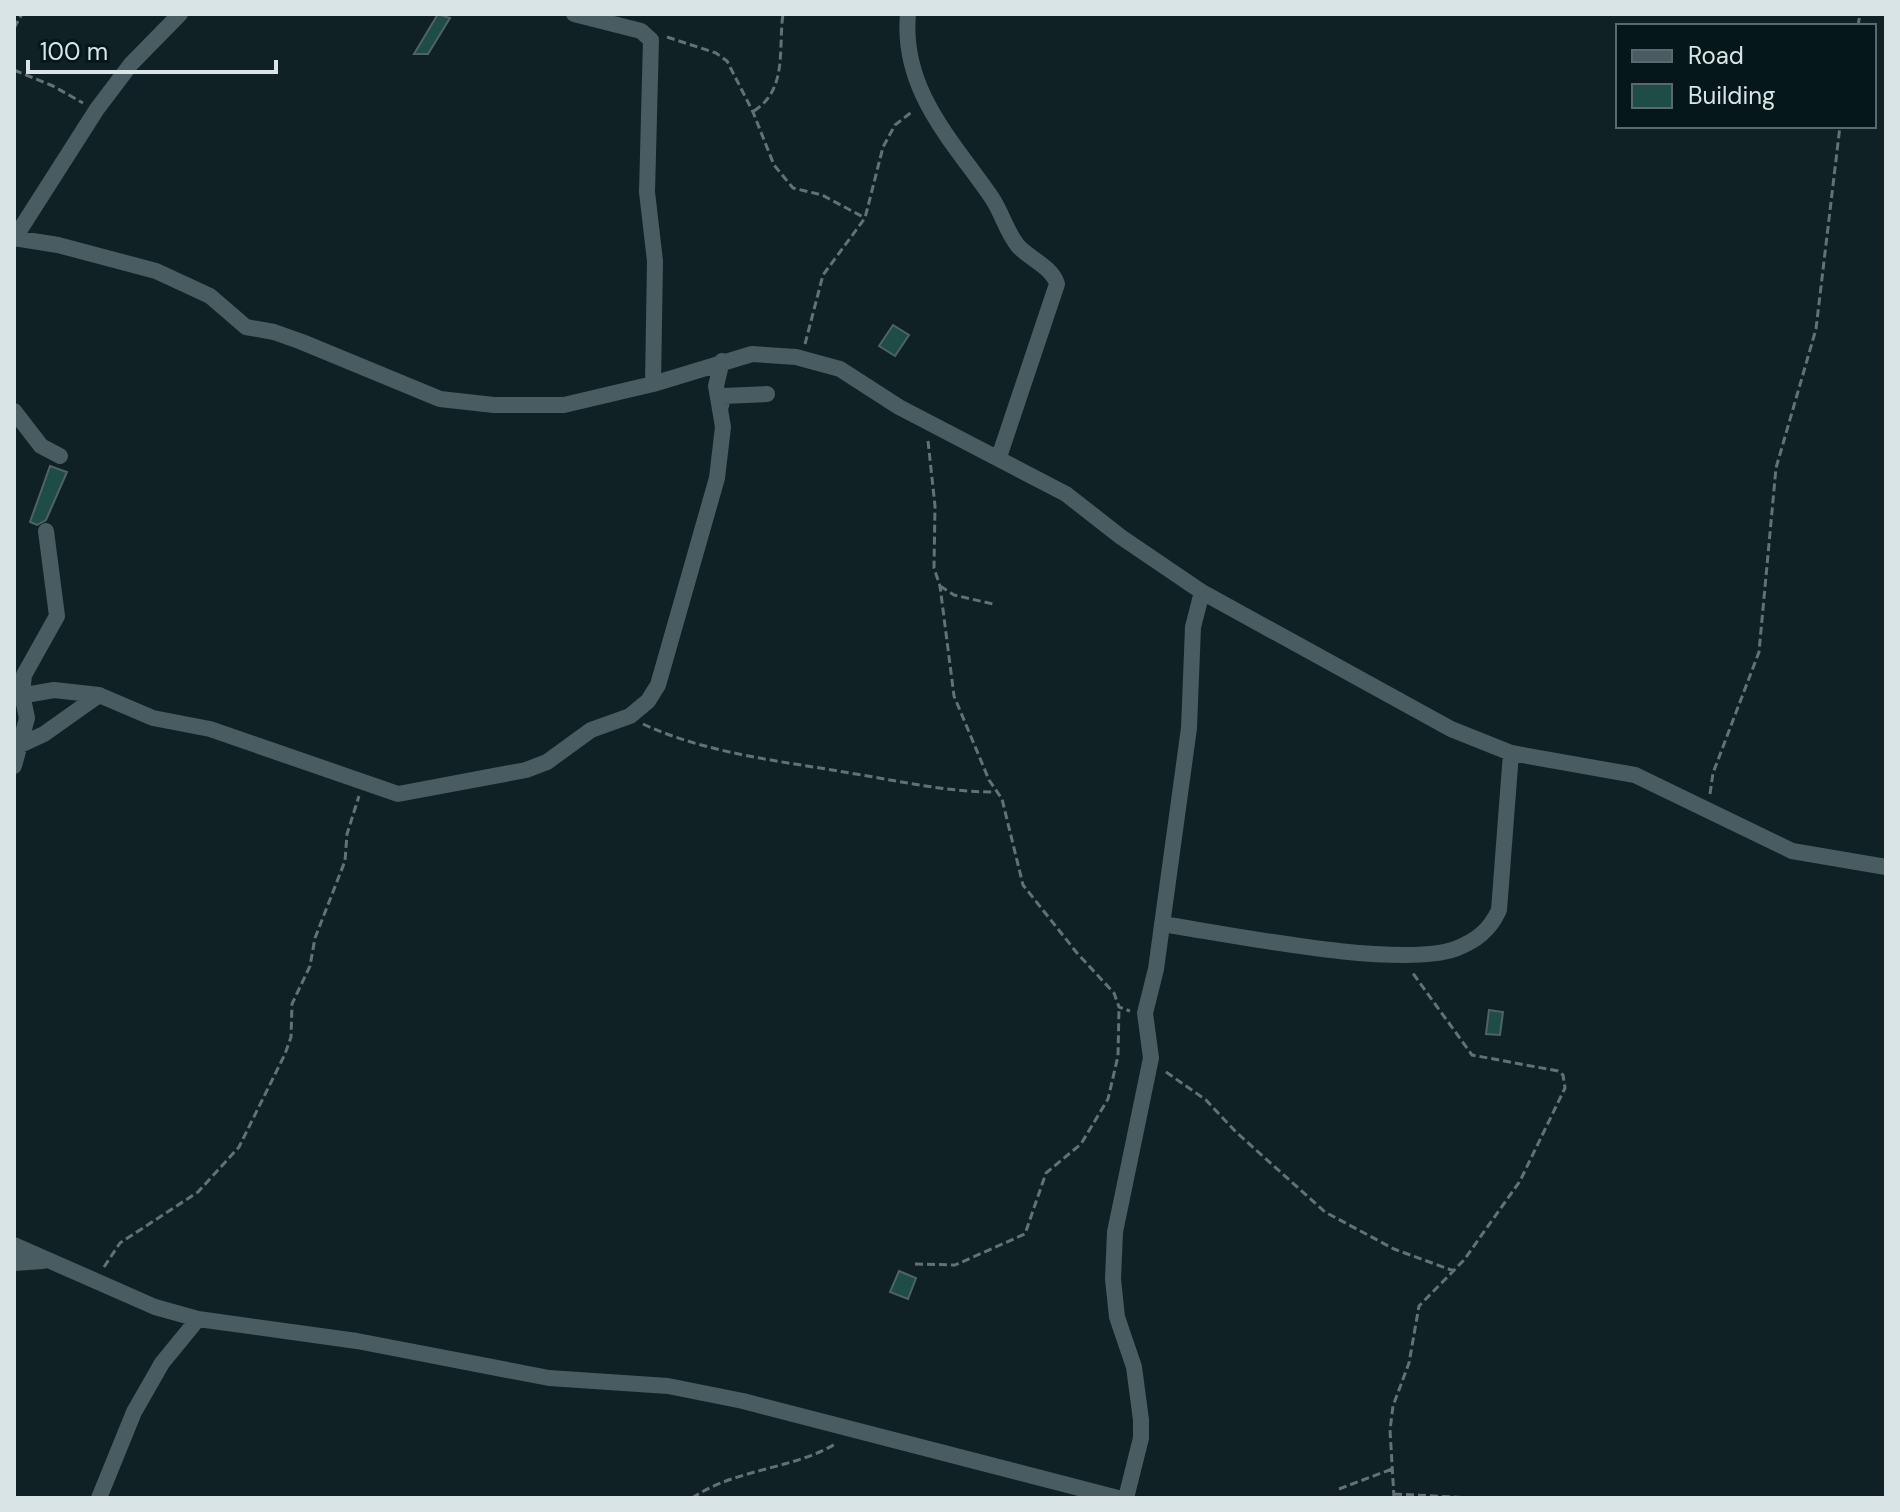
<svg xmlns="http://www.w3.org/2000/svg" width="1900" height="1512" font-family="'DM Sans',sans-serif">
  <style>
    .building { fill: #1e4d48; stroke: #4f6360; stroke-width: 2 }
    .lines { fill: none; stroke-linecap: round; stroke-linejoin: round }
    .path { stroke: #627175; stroke-width: 3; stroke-dasharray: 8 4; stroke-linecap: butt }
    .minor { stroke: #495c61; stroke-width: 16 }
  </style>
  <rect width="100%" height="100%" fill="#0f2125"/>
  <path class="building" d="M438,14L450,18L428,54H414Z
    M893,325L909,335L895,356L879,346Z
    M50,466L67,472L46,520L37,525L30,522Z
    M1489,1010L1503,1012L1500,1035L1486,1034Z
    M899,1271L916,1278L908,1299L890,1292Z"/>
  <g class="lines">
    <path class="path" d="M1858,26L1860,14
      M14,28L22,14
      M667,37L716,53L727,61L753,112L774,165L793,188L822,195L865,218
      M14,70L53,86L83,103
      M754,111C788,89 778,49 783,14
      M805,344L823,275L865,218L883,147L895,125L913,111
      M928,441L935,506L934,568L940,586L954,696L989,780L1002,799L1023,885L1077,953L1114,993L1119,1007L1130,1011
      M940,586L954,595L993,604
      M643,724C708,754 781,761 850,773C899,781 946,792 995,792
      M1710,794L1713,773L1759,652L1776,468L1816,329L1840,126
      M1166,1072L1206,1100L1236,1132L1325,1212L1394,1249L1454,1271
      M915,1264L955,1265L1025,1234L1046,1173L1081,1144L1108,1099L1118,1056L1119,1007
      M104,1267L120,1243L198,1192L239,1147L285,1054L291,1037L292,1004L310,966L315,938L345,861L347,834L359,796
      M1339,1489L1392,1469
      M1394,1494L1474,1498
      M692,1498C737,1468 792,1470 837,1443
      M1394,1498L1390,1430L1393,1406L1409,1363L1419,1306L1464,1260L1520,1181L1565,1088L1563,1075L1558,1071L1472,1055L1412,972"/>
    <path class="minor" d="M574,14L641,31L651,40L647,192L655,261L653,384
      M908,14C901,90 952,140 992,198C1002,213 1006,231 1018,246C1030,259 1052,267 1057,284L999,457
      M14,238L58,245L156,271L210,296L246,327L274,332L302,342L440,399L494,405H564L653,384L752,354L796,357L840,369L899,407L1066,494L1121,537L1202,592L1451,729L1511,753L1635,775L1792,851L1886,867
      M14,239L97,109L131,64L180,14
      M721,406L723,396L767,394
      M14,411L41,446L60,456
      M14,697L54,690L99,695L153,718L210,729L398,794L526,770L547,762L591,730L630,716L648,701L658,685L717,478L723,427L716,386L722,361
      M16,747L44,734L99,695
      M14,766L27,718L22,694L24,675L57,616L46,531
      M1162,924C1228,934 1397,969 1455,949C1476,941 1490,930 1499,910L1511,753
      M14,1245L155,1307L198,1319L357,1341L549,1378L668,1386L743,1401L1118,1498
      M14,1263L43,1261
      M99,1498L134,1412L162,1363L198,1319
      M1126,1498L1141,1438V1420L1134,1367L1117,1317L1113,1279L1115,1232L1151,1058L1145,1013L1156,969L1189,728L1193,627L1202,592"/>
  </g>
  <rect width="1900" height="1512" fill="none" stroke="#d9e4e7" stroke-width="32"/>
  <rect x="1616" y="24" width="260" height="104" fill="#06171b" stroke="#5a696d" stroke-width="2"/>
  <rect x="1632" y="50" width="40" height="12" fill="#495c61" stroke="#5a696d" stroke-width="2"/>
  <text x="1688" y="64" font-size="24" fill="#d9e4e7">Road</text>
  <rect x="1632" y="84" width="40" height="24" fill="#1e4d48" stroke="#5a696d" stroke-width="2"/>
  <text x="1688" y="104" font-size="24" fill="#d9e4e7">Building</text>
  <path d="M28 60v12h248v-12" fill="none" stroke="#d9e4e7" stroke-width="4"/>
  <text x="40" y="60" font-size="24" fill="#d9e4e7" stroke="#06171b" stroke-width="6" paint-order="stroke">100 m</text>
</svg>
